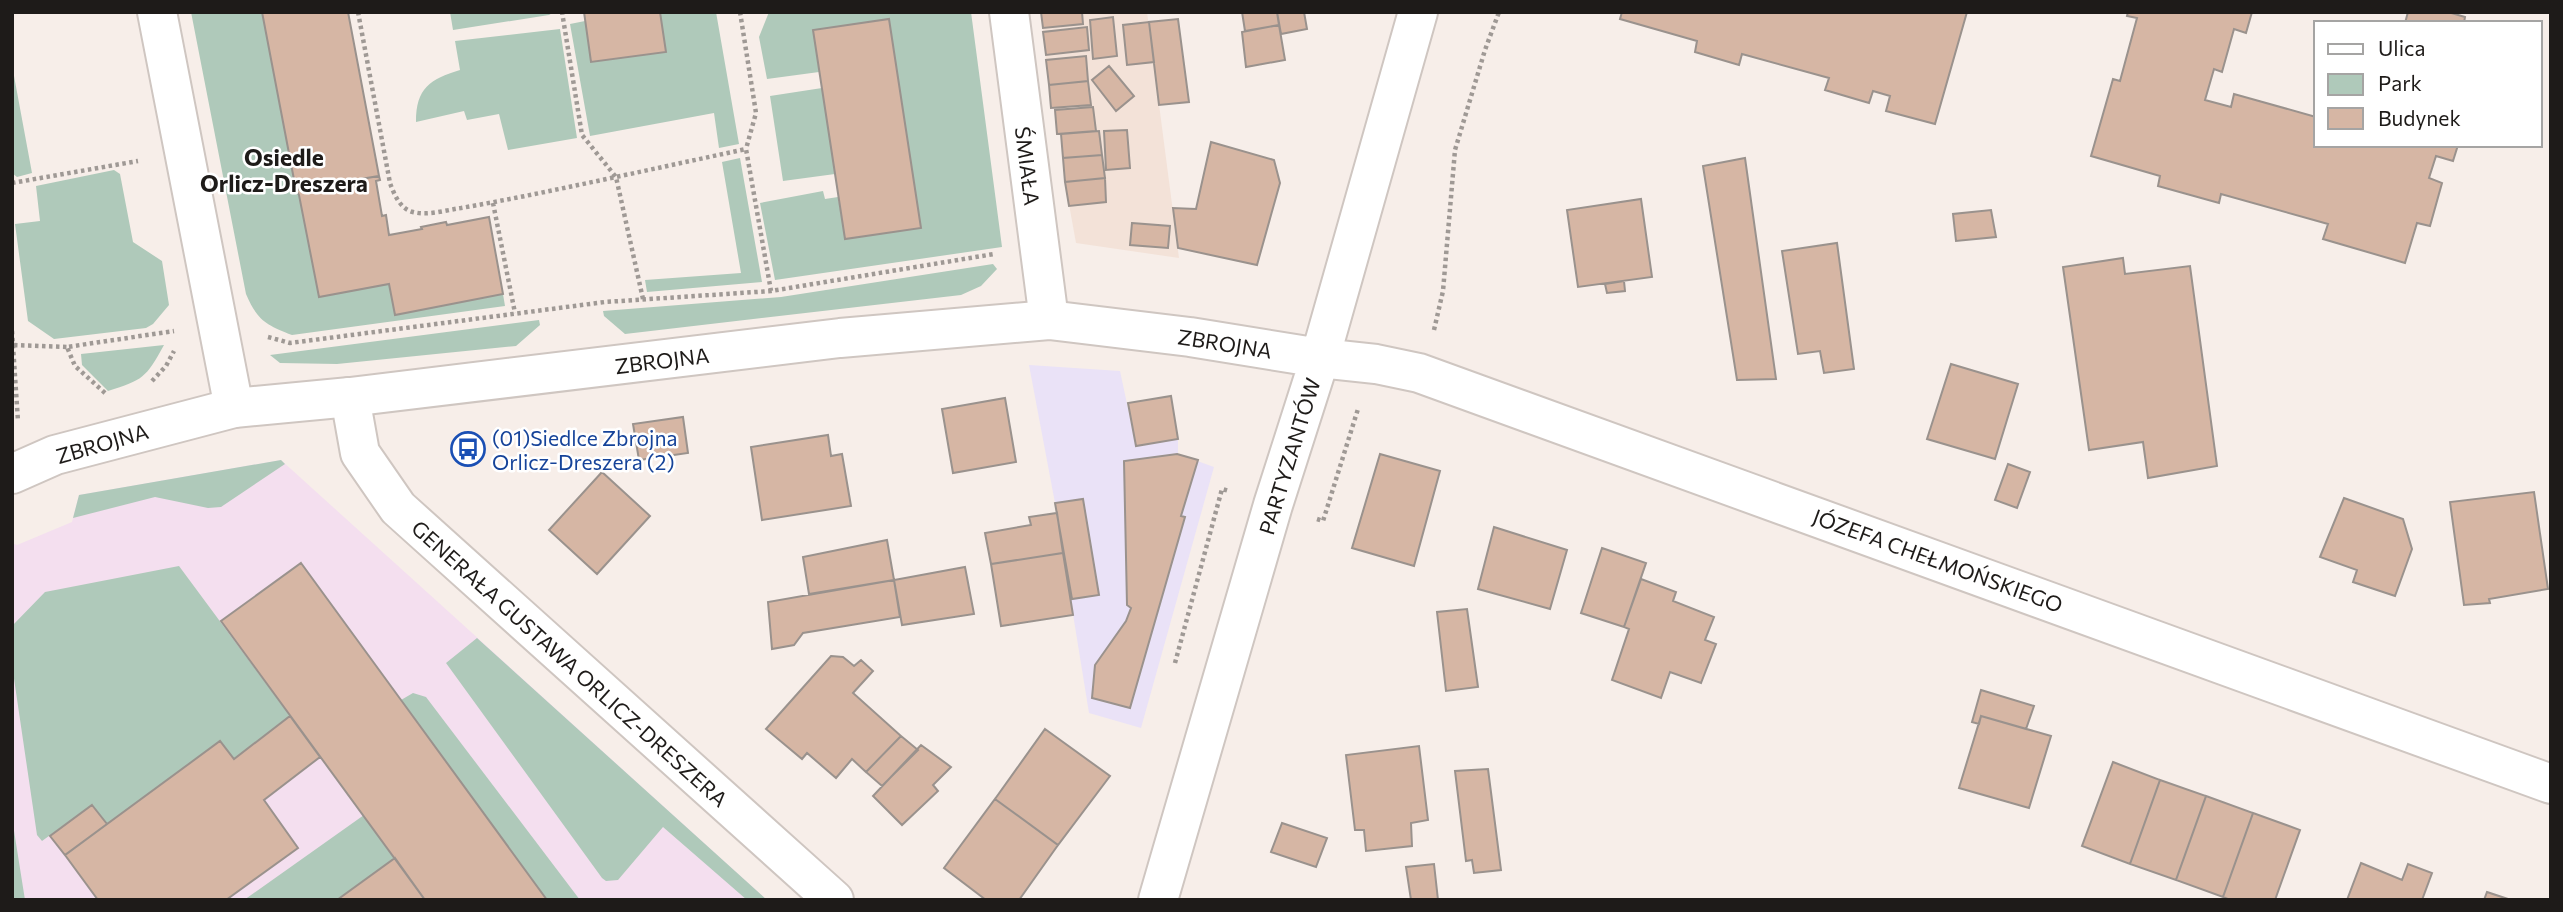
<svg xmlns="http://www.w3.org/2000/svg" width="2563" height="912" font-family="Commissioner,sans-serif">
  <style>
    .commercial { fill: #eae2f7 }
    .built { fill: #f3e2d8 }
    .education { fill: #f4dfef }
    .green { fill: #afc9ba }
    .building { fill: #d6b6a4; stroke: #9a928d; stroke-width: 2 }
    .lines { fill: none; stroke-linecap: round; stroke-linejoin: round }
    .street-casing { stroke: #cfc6c1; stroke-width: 42 }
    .secondary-casing { stroke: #cfc6c1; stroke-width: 42 }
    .path { stroke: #9f9995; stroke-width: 4.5; stroke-dasharray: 3.5 3.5; stroke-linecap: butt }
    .street { stroke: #fff; stroke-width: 38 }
    .secondary { stroke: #fff; stroke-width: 38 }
    .labels { text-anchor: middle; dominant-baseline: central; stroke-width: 5; stroke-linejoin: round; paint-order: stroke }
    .street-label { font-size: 21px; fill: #1e1b19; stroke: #fff }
    .transit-label { font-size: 21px; fill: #164399; stroke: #fff; text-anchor: start }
    .neighbourhood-label { font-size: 23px; font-weight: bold; fill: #1e1b19; stroke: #fff }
  </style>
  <rect width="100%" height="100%" fill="#f7eee9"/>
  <path class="commercial" d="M1029,365L1120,371L1136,446L1178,439V454L1214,467L1141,728L1089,713L1055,503Z"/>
  <path class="built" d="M1041,12H1147L1179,258L1076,243L1065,182L1061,134H1057L1054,109L1051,108Z"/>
  <path class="education" d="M281,460L767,900H12V543L17,545L72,522L79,495Z"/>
  <path class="green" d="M191,12H262L296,190L299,195L319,297L389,284L396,315L503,294L505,306L292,335C266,325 257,320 246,294Z
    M450,12H554L549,15L453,30Z
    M660,12H716L739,144L719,148L714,113L590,136L570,24L585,21L592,62L665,50Z
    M769,12H971L1002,247L775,280L760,203L823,191L825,199L838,197L845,239L921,227L889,19L813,30L819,72L767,79L759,37Z
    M560,29L577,138L508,150L499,114L467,120L464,111L416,122C416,88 430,79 460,70L455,41Z
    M12,65L32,173L17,177L12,173Z
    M822,88L835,174L783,181L770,96Z
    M740,158L762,282L647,292L645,280L741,273L722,162Z
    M114,170L120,174L133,242L162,261L169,305L153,324L146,328L54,339L28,321L15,224L40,221L36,186Z
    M993,264L997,269L981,286L961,295L625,334L604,316L603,311L781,297Z
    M539,320L540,325L516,346L337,364L280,363L270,355Z
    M164,345C146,378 143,380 108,391L82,365L81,354Z
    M281,460L285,464L221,507L208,508L155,497L73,518L79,495Z
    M179,566L290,716L234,759L107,824L92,805L42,841L37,835L12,665V626L45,592Z
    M477,638L767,900H747L663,827L618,880L606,881L602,878L446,663Z
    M413,693L426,697L580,900H547L401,700Z
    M364,815L395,858L337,900H244Z
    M12,818L25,900H12Z"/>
  <path class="building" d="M262,12H348L379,176L296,190Z
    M584,12H660L666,52L591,62Z
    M1041,12H1082L1083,24L1043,28Z
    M1242,12H1277L1279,25L1245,31Z
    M1277,12H1304L1307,29L1281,34Z
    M1622,12H1967L1935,124L1886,111L1890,96L1873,91L1869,103L1825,90L1829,78L1742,54L1739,65L1695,52L1697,41L1620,19Z
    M2128,12H2252L2246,33L2234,29L2222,72L2214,69L2205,100L2231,107L2234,94L2316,117V145H2458L2453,161L2436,156L2429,178L2442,183L2430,226L2417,223L2405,263L2323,239L2328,224L2221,194L2219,203L2158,186L2160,176L2091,156L2113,79L2120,81L2137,18L2127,16Z
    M2408,12H2448L2465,17L2464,23H2405Z
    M1113,17L1117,56L1093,59L1090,20Z
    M889,19L921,228L845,239L813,30Z
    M1178,19L1189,102L1159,105L1149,22Z
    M1149,22L1154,62L1127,65L1123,25Z
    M1279,25L1285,60L1246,67L1242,32Z
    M1087,27L1089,50L1046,55L1043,32Z
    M1086,56L1088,81L1049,85L1046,60Z
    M1109,66L1134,96L1116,111L1092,80Z
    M1088,81L1091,105L1051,108L1049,85Z
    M1093,107L1096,131L1057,134L1055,110Z
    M1127,130L1130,168L1106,170L1104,131Z
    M1099,131L1102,155L1063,158L1061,134Z
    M1211,142L1274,160L1280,183L1257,265L1178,248L1173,208L1196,209Z
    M1102,155L1105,178L1065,182L1063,158Z
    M1745,158L1776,379L1737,380L1703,166Z
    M379,176L380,180L376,181L382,216L386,215L389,235L422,229L421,227L446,222L447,225L489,217L503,294L395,315L389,284L319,297L299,195L296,190Z
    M1105,178L1106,202L1069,206L1065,182Z
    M1641,199L1652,277L1578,287L1567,210Z
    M1991,210L1996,237L1956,241L1953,214Z
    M1132,223L1170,226L1168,248L1130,245Z
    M1837,243L1854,369L1824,373L1820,351L1798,354L1782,251Z
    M2123,258L2125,274L2190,266L2217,466L2148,478L2143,442L2089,450L2063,267Z
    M1624,281L1625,291L1607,293L1605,284Z
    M1951,364L2018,384L1995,459L1927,439Z
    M1171,396L1178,439L1136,446L1128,403Z
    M1005,398L1016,462L953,473L942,409Z
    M683,417L688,453L639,460L633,424Z
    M828,435L831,456L842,454L851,506L762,520L751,447Z
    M1177,454L1198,460L1181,516L1185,517L1130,708L1092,698L1095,665L1126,621L1131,608L1127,605L1124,461Z
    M1380,454L1440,471L1414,566L1352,548Z
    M2008,464L2030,472L2017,508L1995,500Z
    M602,472L650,516L597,574L549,530Z
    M2534,492L2548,589L2489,599L2490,603L2464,605L2450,502Z
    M2344,498L2403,519L2412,549L2395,596L2353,582L2357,570L2320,557Z
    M1083,499L1099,595L1072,599L1055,503Z
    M1057,513L1063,553L991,564L985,533L1031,525L1029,517Z
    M1494,527L1567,550L1550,609L1478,589Z
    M887,540L894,580L809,594L803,557Z
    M1602,548L1646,563L1624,627L1581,613Z
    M1063,553L1073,615L1001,626L991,564Z
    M301,563L401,700L547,900H425L221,621Z
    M965,567L974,614L902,625L894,580Z
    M1641,579L1676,592L1673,601L1714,617L1705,640L1716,644L1701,683L1670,672L1661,698L1612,680L1629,629L1624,627Z
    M894,580L900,617L803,633L794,645L772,649L768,602Z
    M1467,609L1478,687L1446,691L1437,612Z
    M831,656L843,657L854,666L861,660L873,671L853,693L901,736L866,772L852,759L836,778L807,753L802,759L766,729Z
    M1981,690L2034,706L2026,729L1981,716L1979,724L1972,722Z
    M290,716L320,757L264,800L298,848L226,900H98L65,855L220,741L234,759Z
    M1981,716L2051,736L2029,808L1959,788Z
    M1045,729L1110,776L1058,845L995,799Z
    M901,736L918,750L882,786L866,772Z
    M921,745L951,767L933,785L938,791L902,825L873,796Z
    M1419,746L1428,820L1411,823L1412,846L1366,851L1364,830H1355L1346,755Z
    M2113,762L2160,780L2130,864L2082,846Z
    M1488,769L1501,870L1474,873L1472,860L1466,861L1455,771Z
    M2160,780L2206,796L2176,880L2130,864Z
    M2206,796L2253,813L2223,897L2176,880Z
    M995,799L1058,845L1019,900H986L944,868Z
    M92,805L107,824L65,855L50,836Z
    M2253,813L2300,830L2275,900H2230L2223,897Z
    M1282,823L1327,838L1316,867L1271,852Z
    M395,858L425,900H337Z
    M2361,863L2402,880L2408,864L2432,873L2422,900H2347Z
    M1434,864L1438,900H1411L1406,867Z
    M2487,892L2511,900H2484Z"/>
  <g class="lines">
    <g class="street-casing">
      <path id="street" d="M157,12L234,408
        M1009,12L1049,320
        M1320,358L1376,364L1419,373L2551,784
        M350,397L360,453L398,508L834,900"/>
    </g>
    <g class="secondary-casing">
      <path id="secondary" d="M12,474L55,455L234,408L350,397L840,338L1049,320L1190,337L1320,358
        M1158,900L1273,505L1320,358L1418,12"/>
    </g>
    <path class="path" d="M358,12L390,183C394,194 400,209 413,212C428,216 446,210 461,208C513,199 564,188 616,177L582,135L562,12
      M740,12L756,113L746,149
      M12,183L138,161
      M493,203L515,313
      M643,299L616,177L746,149L771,291
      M1434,330L1443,291L1455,150L1485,50L1499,12
      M12,331L18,421
      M268,337L290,343L605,302L771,291L994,254
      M14,345L67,347
      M152,381L166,366L174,351
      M105,393L75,366L67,347L174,331
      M1317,519L1323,521L1358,409
      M1175,663L1222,489L1229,491"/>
    <use href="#street" class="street"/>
    <use href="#secondary" class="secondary"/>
  </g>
  <defs>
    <g id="bus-ring" transform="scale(1.75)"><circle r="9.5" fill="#fff" stroke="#1a4fb4" stroke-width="1.5"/><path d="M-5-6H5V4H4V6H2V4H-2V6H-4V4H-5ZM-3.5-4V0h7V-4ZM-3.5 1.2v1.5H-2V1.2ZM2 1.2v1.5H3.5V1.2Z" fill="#1a4fb4"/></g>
  </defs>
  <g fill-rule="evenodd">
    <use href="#bus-ring" x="468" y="449"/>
  </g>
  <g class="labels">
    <g class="street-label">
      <text transform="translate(1028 166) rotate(83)">ŚMIAŁA</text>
      <text transform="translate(1225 343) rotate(9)">ZBROJNA</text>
      <text transform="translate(662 360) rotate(-7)">ZBROJNA</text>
      <text transform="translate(102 443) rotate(-16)">ZBROJNA</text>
      <text transform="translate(1289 456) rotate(-73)">PARTYZANTÓW</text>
      <text transform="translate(1938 560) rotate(20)">JÓZEFA CHEŁMOŃSKIEGO</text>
      <text transform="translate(570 663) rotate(42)">GENERAŁA GUSTAWA ORLICZ-DRESZERA</text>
    </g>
    <g class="transit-label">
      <text x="492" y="437">(01)Siedlce Zbrojna<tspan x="492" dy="24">Orlicz-Dreszera (2)</tspan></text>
    </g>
    <g class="neighbourhood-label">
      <text x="284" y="157">Osiedle<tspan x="284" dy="26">Orlicz-Dreszera</tspan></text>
    </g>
  </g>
  <rect width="2563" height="912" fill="none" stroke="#1e1b19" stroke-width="28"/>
  <rect x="2314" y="21" width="228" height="126" fill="#ffffff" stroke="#a5a4a3" stroke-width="2"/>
  <rect x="2328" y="44" width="35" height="10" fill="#ffffff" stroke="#a5a4a3" stroke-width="2"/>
  <text x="2378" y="56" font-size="21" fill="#1e1b19">Ulica</text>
  <rect x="2328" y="74" width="35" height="21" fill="#afc9ba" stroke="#a5a4a3" stroke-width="2"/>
  <text x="2378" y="91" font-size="21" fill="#1e1b19">Park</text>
  <rect x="2328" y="108" width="35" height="21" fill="#d6b6a4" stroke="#a5a4a3" stroke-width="2"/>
  <text x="2378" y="126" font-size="21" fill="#1e1b19">Budynek</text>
</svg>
